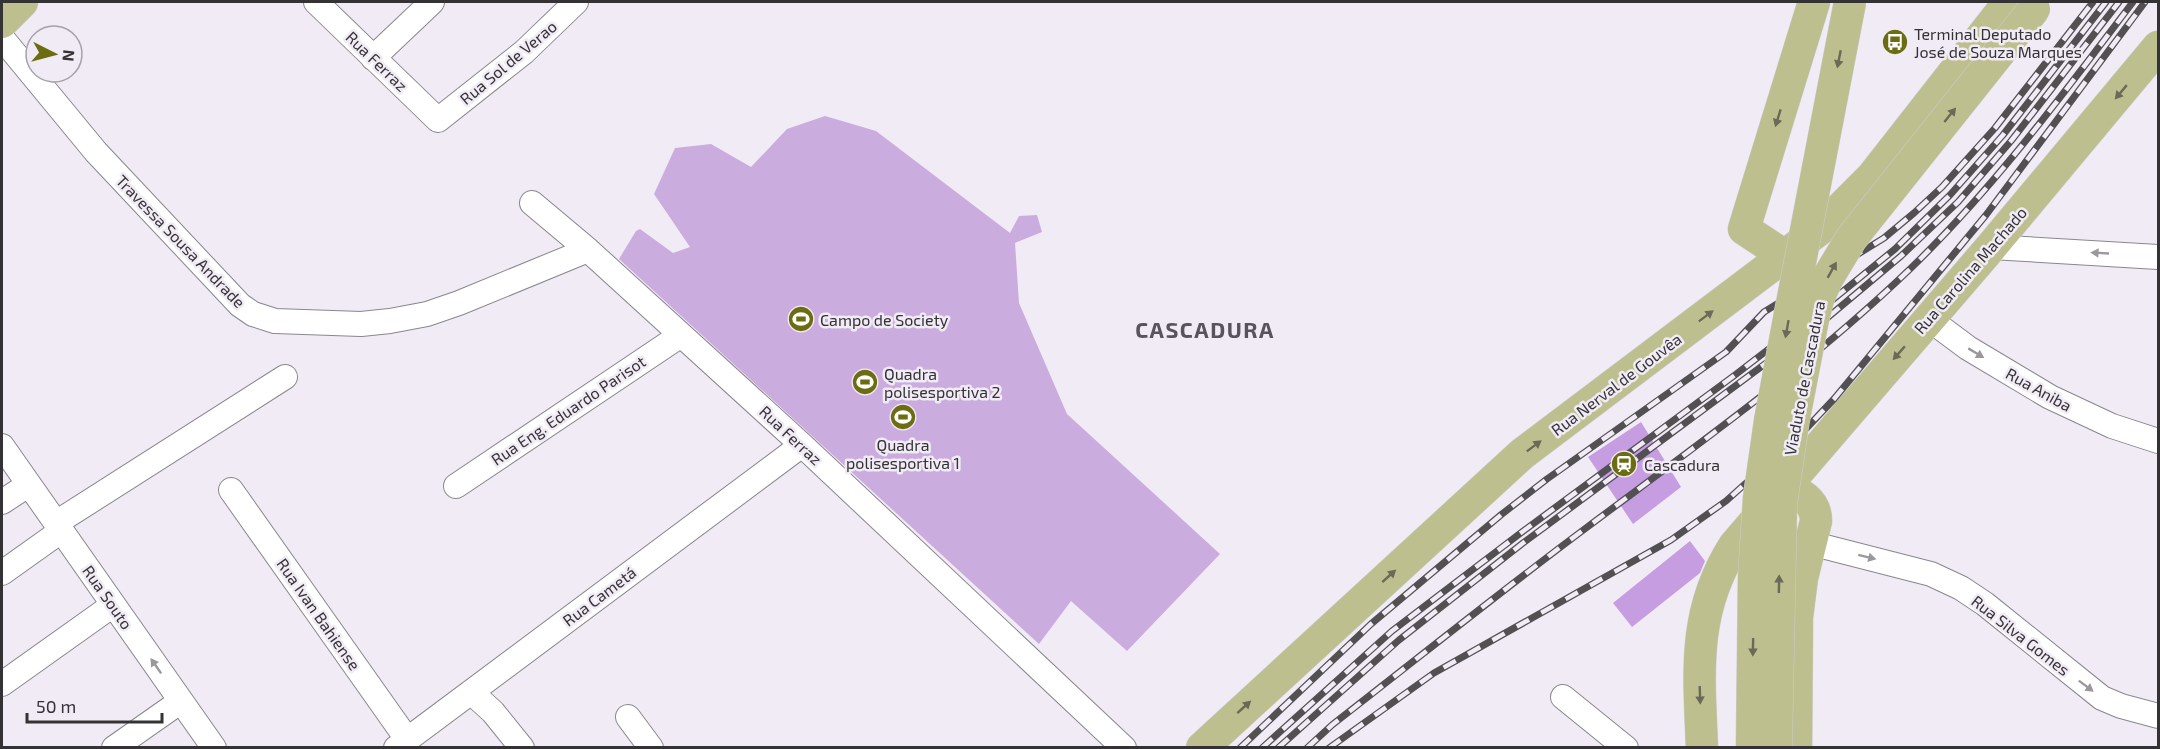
<svg xmlns="http://www.w3.org/2000/svg" width="2160" height="749" font-family="'Exo 2',sans-serif">
  <style>
    .green { fill: #cbacdf }
    .building { fill: #c79de2 }
    .lines { fill: none; stroke-linecap: round; stroke-linejoin: round }
    .minor-casing { stroke: #8a868e; stroke-width: 26 }
    .major-casing { stroke: #cececf; stroke-width: 33 }
    .minor { stroke: #fff; stroke-width: 24 }
    .major { stroke: #bdbf8e; stroke-width: 32 }
    .rail-casing { stroke: #535054; stroke-width: 7 }
    .rail { stroke: #f1ebf5; stroke-width: 4.5; stroke-dasharray: 14; stroke-linecap: butt }
    .major-bridge-casing { stroke: #cececf; stroke-width: 33; stroke-linecap: butt }
    .major-bridge { stroke: #bdbf8e; stroke-width: 32 }
    .oneway { fill: #6b6a59 }
    .oneway2 { fill: #9a989a }
    .labels { text-anchor: middle; dominant-baseline: central; stroke-width: 5; stroke-linejoin: round; paint-order: stroke }
    .poi-label { font-size: 16px; fill: #343235; stroke: #f1ebf5; text-anchor: start }
    .street-label { font-size: 16px; fill: #343235; stroke: #f1ebf5 }
    .district-label { font-size: 22px; font-weight: bold; letter-spacing: 1.5px; fill: #58545c; stroke: #f1ebf5 }
  </style>
  <rect width="100%" height="100%" fill="#f1ebf5"/>
  <path class="green" d="M825,116L876,131L1010,233L1019,216L1037,215L1042,232L1015,243L1019,303L1067,414L1220,554L1127,651L1071,601L1039,644L619,259L636,231L640,229L673,253L690,247L654,194L675,148L711,144L751,167L787,129Z"/>
  <path class="building" d="M1641,422L1681,487L1633,524L1588,457Z
    M1690,541L1705,561L1700,573L1632,627L1613,603Z"/>
  <g class="lines">
    <g class="minor-casing">
      <path id="minor" d="M316,2L438,120L524,52L576,2
        M2,38L96,152L240,305L253,314L275,321L361,324L390,321L427,314L459,303L588,250
        M373,58L432,2
        M532,203L588,250L802,445L1124,748
        M1991,247L2158,257
        M1929,319L1968,348L2050,397L2112,426L2158,441
        M2,446L214,748
        M456,486L681,335
        M231,490L407,739
        M2,502L28,485
        M56,523L285,377
        M1810,543L1931,574L1961,588L1985,604L2102,698L2121,706L2158,716
        M2,573L61,531
        M2,684L113,605
        M471,692L493,712L522,748
        M1563,697L1626,748
        M628,717L651,748
        M114,748L181,701
        M396,748L802,445"/>
    </g>
    <g class="major-casing">
      <path id="major" d="M2,22L22,2
        M1785,256L1744,229L1814,2
        M1780,492C1799,488 1816,502 1816,521L1802,578L1797,617L1796,748
        M1202,748L1522,454L1820,229L1872,177L2009,2
        M1702,748C1699,673 1692,612 1734,546L1991,247L2158,47"/>
    </g>
    <use href="#minor" class="minor"/>
    <use href="#major" class="major"/>
    <g class="rail-casing">
      <path id="rail" d="M1240,748L1371,624L1502,514L1547,479L1726,352L1764,312L1884,238L1914,213L1942,187L1995,128L2093,2
        M1262,748L1392,631L1522,532L1735,375L1831,301L1895,249L1950,195L2003,135L2106,2
        M1278,748L1399,640L1523,543L1827,318L1901,256L1958,202L2011,141L2119,2
        M1307,748L1332,725C1417,659 1500,592 1586,528C1697,445 1810,365 1910,269C1993,189 2063,94 2133,2
        M1329,748L1434,673L1671,540L1726,501L1801,434L1834,399L1986,215L2145,2"/>
    </g>
    <use href="#rail" class="rail"/>
    <g class="major-bridge-casing">
      <path id="major-bridge" d="M1752,748L1754,577L1759,498L1770,421L1790,314L1850,2
        M1776,748L1781,504L1793,423L1813,319L1818,299L1827,279L1851,239L2034,9"/>
    </g>
    <use href="#major-bridge" class="major-bridge"/>
  </g>
  <defs><path id="oneway-solid" d="M-6-.8H1V-3.2L6.5 0L1 3.2V.8H-6Z" transform="scale(1.5)"/></defs>
  <g class="oneway">
    <use href="#oneway-solid" transform="translate(1839 59) rotate(101)"/>
    <use href="#oneway-solid" transform="translate(2121 92) rotate(130)"/>
    <use href="#oneway-solid" transform="translate(1950 115) rotate(-51)"/>
    <use href="#oneway-solid" transform="translate(1778 118) rotate(107)"/>
    <use href="#oneway-solid" transform="translate(1832 270) rotate(-61)"/>
    <use href="#oneway-solid" transform="translate(1706 316) rotate(-37)"/>
    <use href="#oneway-solid" transform="translate(1787 329) rotate(100)"/>
    <use href="#oneway-solid" transform="translate(1899 353) rotate(131)"/>
    <use href="#oneway-solid" transform="translate(1534 446) rotate(-37)"/>
    <use href="#oneway-solid" transform="translate(1389 576) rotate(-42)"/>
    <use href="#oneway-solid" transform="translate(1779 584) rotate(-89)"/>
    <use href="#oneway-solid" transform="translate(1753 647) rotate(91)"/>
    <use href="#oneway-solid" transform="translate(1700 695) rotate(88)"/>
    <use href="#oneway-solid" transform="translate(1244 707) rotate(-42)"/>
  </g>
  <g class="oneway2">
    <use href="#oneway-solid" transform="translate(2100 253) rotate(-177)"/>
    <use href="#oneway-solid" transform="translate(1976 353) rotate(31)"/>
    <use href="#oneway-solid" transform="translate(1867 557) rotate(14)"/>
    <use href="#oneway-solid" transform="translate(156 666) rotate(-125)"/>
    <use href="#oneway-solid" transform="translate(2086 686) rotate(37)"/>
  </g>
  <defs>
    <g id="bus-disc" transform="scale(1.35)"><circle r="9.5" fill="#6b6d10" stroke="#f1ebf5"/><path d="M-5-6H5V4H4V6H2V4H-2V6H-4V4H-5ZM-3.5-4V0h7V-4ZM-3.5 1.2v1.5H-2V1.2ZM2 1.2v1.5H3.5V1.2Z" fill="#fff"/></g>
    <g id="stadium-disc" transform="scale(1.35)"><circle r="9.5" fill="#6b6d10" stroke="#f1ebf5"/><path d="M0-5a6.5 5 0 1 0 0 10a6.5 5 0 1 0 0-10ZM-3.5-1.8h7v3.6h-7Z" fill="#fff"/></g>
    <g id="station-disc" transform="scale(1.35)"><circle r="9.5" fill="#6b6d10" stroke="#f1ebf5"/><path d="M-3-6H3Q5-6 5-4V2Q5 4 3 4L4.5 6H3L1.5 4h-3L-3 6H-4.5L-3 4Q-5 4-5 2V-4Q-5-6-3-6ZM-3.5-4v3h7v-3ZM-3.5 1v1.5H-2V1ZM2 1v1.5H3.5V1Z" fill="#fff"/></g>
  </defs>
  <g fill-rule="evenodd">
    <use href="#bus-disc" x="1895" y="42"/>
    <use href="#stadium-disc" x="801" y="319"/>
    <use href="#stadium-disc" x="865" y="382"/>
    <use href="#stadium-disc" x="903" y="417"/>
    <use href="#station-disc" x="1624" y="464"/>
  </g>
  <g class="labels">
    <g class="poi-label">
      <text x="1914" y="33">Terminal Deputado<tspan x="1914" dy="18">José de Souza Marques</tspan></text>
      <text x="820" y="319">Campo de Society</text>
      <text x="884" y="373">Quadra<tspan x="884" dy="18">polisesportiva 2</tspan></text>
      <text x="903" y="444" text-anchor="middle">Quadra<tspan x="903" dy="18">polisesportiva 1</tspan></text>
      <text x="1644" y="464">Cascadura</text>
    </g>
    <g class="street-label">
      <text transform="translate(377 61) rotate(44)">Rua Ferraz</text>
      <text transform="translate(508 62) rotate(-40)">Rua Sol de Verao</text>
      <text transform="translate(181 241) rotate(46)">Travessa Sousa Andrade</text>
      <text transform="translate(1970 270) rotate(-49)">Rua Carolina Machado</text>
      <text transform="translate(1804 378) rotate(-79)">Viaduto de Cascadura</text>
      <text transform="translate(1616 384) rotate(-37)">Rua Nerval de Gouvêa</text>
      <text transform="translate(2039 389) rotate(29)">Rua Aniba</text>
      <text transform="translate(568 410) rotate(-34)">Rua Eng. Eduardo Parisot</text>
      <text transform="translate(791 435) rotate(43)">Rua Ferraz</text>
      <text transform="translate(599 596) rotate(-37)">Rua Cametá</text>
      <text transform="translate(108 597) rotate(55)">Rua Souto</text>
      <text transform="translate(319 614) rotate(55)">Rua Ivan Bahiense</text>
      <text transform="translate(2021 635) rotate(38)">Rua Silva Gomes</text>
    </g>
    <g class="district-label">
      <text x="1205" y="329">CASCADURA</text>
    </g>
  </g>
  <rect width="2160" height="749" fill="none" stroke="#343235" stroke-width="6"/>
  <g transform="translate(54 54) rotate(96)"><circle r="28" fill="#f1ebf5" stroke="#a5a1a8" stroke-width="1.5"/>
  <path d="M0-4.5L10 22L0 15L-10 22Z" fill="#6b6d10"/>
  <text y="-9" font-size="16" font-weight="bold" text-anchor="middle" fill="#343235">N</text>
  </g>
  <path d="M27 713v9h135v-9" fill="none" stroke="#343235" stroke-width="3"/>
  <text x="36" y="713" font-size="18" fill="#343235" stroke="#f1ebf5" stroke-width="4.5" paint-order="stroke">50 m</text>
</svg>
